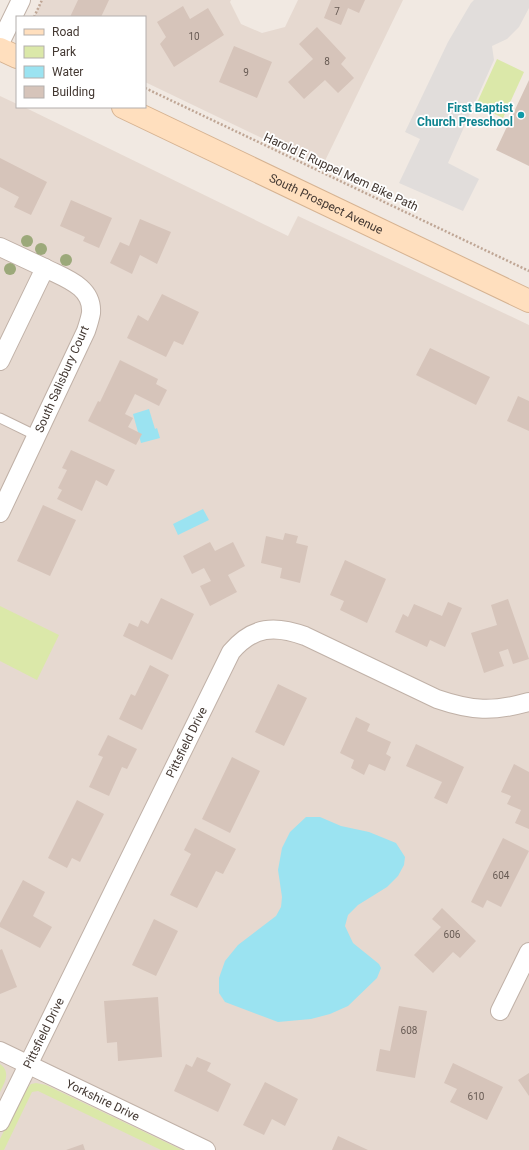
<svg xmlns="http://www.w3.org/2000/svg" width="529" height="1150" font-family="Roboto,sans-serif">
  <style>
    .residential { fill: #e6d9d0 }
    .green { fill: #dbe8a9 }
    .parking { fill: #e1dddb }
    .water { fill: #9be3f1 }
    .building { fill: #d6c4ba }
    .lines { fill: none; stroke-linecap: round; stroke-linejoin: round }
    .lane-casing { stroke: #c0b1a7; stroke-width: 11 }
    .street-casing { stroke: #c0b1a7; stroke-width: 20 }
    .secondary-casing { stroke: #d6b392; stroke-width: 24 }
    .path { stroke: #bfa695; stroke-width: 2.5; stroke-dasharray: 2 2; stroke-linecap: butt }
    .lane { stroke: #fff; stroke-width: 9 }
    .street { stroke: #fff; stroke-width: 18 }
    .secondary { stroke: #ffdfbe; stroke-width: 22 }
    .tree { fill: #9ca97a }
    .culture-dot { fill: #0f9aa8; stroke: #fff; stroke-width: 1.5 }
    .labels { text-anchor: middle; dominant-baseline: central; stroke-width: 3.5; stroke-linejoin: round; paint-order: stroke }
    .number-label { font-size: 10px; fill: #685b54 }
    .culture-label { font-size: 12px; font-weight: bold; fill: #0d838f; stroke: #fff; text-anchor: end }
    .street-label { font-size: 12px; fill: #433832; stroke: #fff }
  </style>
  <rect width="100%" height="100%" fill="#f1e9e2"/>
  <path class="residential" d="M42,0H231L230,2L241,24L262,33L285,27L298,0H403L322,167L145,82V17H34Z
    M0,96L17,104V107H24L288,236L298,216L529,325V1150H0Z"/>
  <path class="green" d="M497,59L524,72L503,118L476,105Z
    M0,606L59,635L37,680L0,661Z
    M0,1064C11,1072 5,1082 0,1092Z
    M36,1083L46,1085L182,1150H161L38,1091L32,1092L4,1150H0V1139L23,1092L31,1084Z"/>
  <path class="parking" d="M474,0H529V8L519,27L507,39L492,46L494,60L448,163L479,179L463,211L399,183L420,139L405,132L448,42L471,3Z"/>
  <path class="water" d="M149,409L155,429L157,428L160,438L141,443L133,414Z
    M203,509L209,520L178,535L173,524Z
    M306,817H320L341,826L369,832L396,843L405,857L404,865L398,876L387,887L358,905L348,915L345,926L353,943L379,964L381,968L377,978L348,1006L330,1014L311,1019L278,1022L225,1002L219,993V978L225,961L238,945L276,916L281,907L282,897L278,870L282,848L290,832Z"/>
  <path class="building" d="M78,0H109L101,17H70Z
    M331,0H365L359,13L348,8L341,25L324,18Z
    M183,6L190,19L208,8L224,35L174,67L160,44L166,37L157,22Z
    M317,27L346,58L341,64L354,78L338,93L325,80L304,99L288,82L313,59L299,44Z
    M234,46L272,62L257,98L219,82Z
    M529,80V166L496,150Z
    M0,158L47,182L31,215L14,207L19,197L0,187Z
    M71,200L112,218L99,248L83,241L85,237L60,226Z
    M140,219L171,232L157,264L140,255L132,274L110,263L120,242L129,246Z
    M162,294L199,312L183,345L174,341L166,357L127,338L138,315L148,321Z
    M430,348L490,377L476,405L416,375Z
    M120,360L158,379L156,384L167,390L159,406L135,394L125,414L133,418L128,427L142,434L136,445L88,421L98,401L100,402Z
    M518,396L529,401V431L507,421Z
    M71,450L115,470L107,486L96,480L82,511L57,499L62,490L58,488L67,470L62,468Z
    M43,505L76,520L50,576L17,561Z
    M285,533L298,536L296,543L308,546L300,583L280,578L282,568L261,563L266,536L283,540Z
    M210,542L215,551L233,542L245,566L228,575L237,592L210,606L200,586L211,581L204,568L192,574L183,556Z
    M345,560L386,579L367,623L340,610L344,601L330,595Z
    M161,598L194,614L172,660L123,636L129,623L138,627L141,620L148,624Z
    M508,599L529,659L513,664L508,649L499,652L504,666L484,673L471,633L497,625L491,605Z
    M448,602L462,608L445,647L430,640L427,647L395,632L403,614L408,617L414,604L442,616Z
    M150,665L169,675L142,730L119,719L131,694L135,696Z
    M278,684L307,698L284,746L255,732Z
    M356,717L370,724L367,731L391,742L386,754L391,757L385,771L369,764L364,775L351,768L354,760L340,753Z
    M108,735L137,749L127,769L122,767L109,796L89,787L103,757L98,755Z
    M416,744L464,767L447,804L434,798L442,782L406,766Z
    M232,757L260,771L230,833L202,819Z
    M514,764L529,772V829L515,823L521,810L507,804L511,796L501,792Z
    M77,800L104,814L80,862L72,858L67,868L48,858Z
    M195,828L236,849L223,874L216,871L197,908L170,895L191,854L184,850Z
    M503,838L529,851L501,907L487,900L483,908L471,902Z
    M23,880L45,892L33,916L52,927L40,948L0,927V923Z
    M442,908L476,941L460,958L453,952L433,973L414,955L441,927L432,919Z
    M154,919L178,931L156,976L132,965Z
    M2,949L17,987L0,994V950Z
    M158,997L162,1057L118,1061L117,1042L107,1043L104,1001Z
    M399,1006L427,1011L415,1078L376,1071L380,1049L390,1051Z
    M197,1057L211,1063L207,1071L231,1084L218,1112L174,1091L186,1064L192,1067Z
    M453,1063L503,1087L487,1120L450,1102L457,1089L444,1083Z
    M529,1073V1096L518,1080Z
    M265,1082L298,1099L285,1126L272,1119L264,1135L243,1125Z
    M338,1136L368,1150H332Z
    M83,1144L85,1150H66Z"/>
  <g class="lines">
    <g class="lane-casing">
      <path id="lane" d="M0,418L37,436"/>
    </g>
    <g class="street-casing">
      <g id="street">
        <path d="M0,43L21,0"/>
        <path d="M0,247L45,268"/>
        <path d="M0,361L45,268C64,278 93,286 91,313C90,319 88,325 86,331L0,513"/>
        <path d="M500,1011L529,952"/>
        <path id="s1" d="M0,1051L206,1150"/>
        <path id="s2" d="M0,1122L231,652C253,626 275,625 305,636L437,699C472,711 493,712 529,702"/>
      </g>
    </g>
    <g class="secondary-casing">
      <g id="secondary">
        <path d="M0,49L17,57"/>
        <path id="s3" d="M123,107L529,301"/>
      </g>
    </g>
    <path class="path" d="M34,17L42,0
      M145,88L529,271"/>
    <use href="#lane" class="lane"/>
    <use href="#street" class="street"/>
    <use href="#secondary" class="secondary"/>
  </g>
  <g class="tree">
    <circle cx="27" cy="241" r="6"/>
    <circle cx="41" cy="249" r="6"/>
    <circle cx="66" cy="260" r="6"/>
    <circle cx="10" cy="269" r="6"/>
  </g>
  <circle class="culture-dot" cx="521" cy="115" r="4"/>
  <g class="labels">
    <g class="number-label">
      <text x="337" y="11">7</text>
      <text x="194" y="36">10</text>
      <text x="327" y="61">8</text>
      <text x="246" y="72">9</text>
      <text x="501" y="875">604</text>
      <text x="452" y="934">606</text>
      <text x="409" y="1030">608</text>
      <text x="476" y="1096">610</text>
    </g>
    <g class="culture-label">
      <text x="513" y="108">First Baptist<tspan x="513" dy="14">Church Preschool</tspan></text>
    </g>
    <g class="street-label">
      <text transform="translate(341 172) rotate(25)">Harold E Ruppel Mem Bike Path</text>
      <text stroke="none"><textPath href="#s3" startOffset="225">South Prospect Avenue</textPath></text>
      <text transform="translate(62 379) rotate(-66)">South Salisbury Court</text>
      <text stroke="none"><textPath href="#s2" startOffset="423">Pittsfield Drive</textPath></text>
      <text stroke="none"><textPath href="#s2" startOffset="99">Pittsfield Drive</textPath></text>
      <text stroke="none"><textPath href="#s1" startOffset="114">Yorkshire Drive</textPath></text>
    </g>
  </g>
  <rect x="16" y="16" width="130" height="92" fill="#ffffff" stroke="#b4afad"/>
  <rect x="24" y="29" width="20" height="6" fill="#ffdfbe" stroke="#b4afad"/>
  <text x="52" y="36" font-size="12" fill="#433832">Road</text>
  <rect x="24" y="46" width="20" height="12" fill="#dbe8a9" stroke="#b4afad"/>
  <text x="52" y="56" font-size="12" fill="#433832">Park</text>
  <rect x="24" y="66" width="20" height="12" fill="#9be3f1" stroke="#b4afad"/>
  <text x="52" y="76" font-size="12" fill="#433832">Water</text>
  <rect x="24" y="86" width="20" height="12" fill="#d6c4ba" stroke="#b4afad"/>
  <text x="52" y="96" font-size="12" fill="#433832">Building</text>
</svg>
